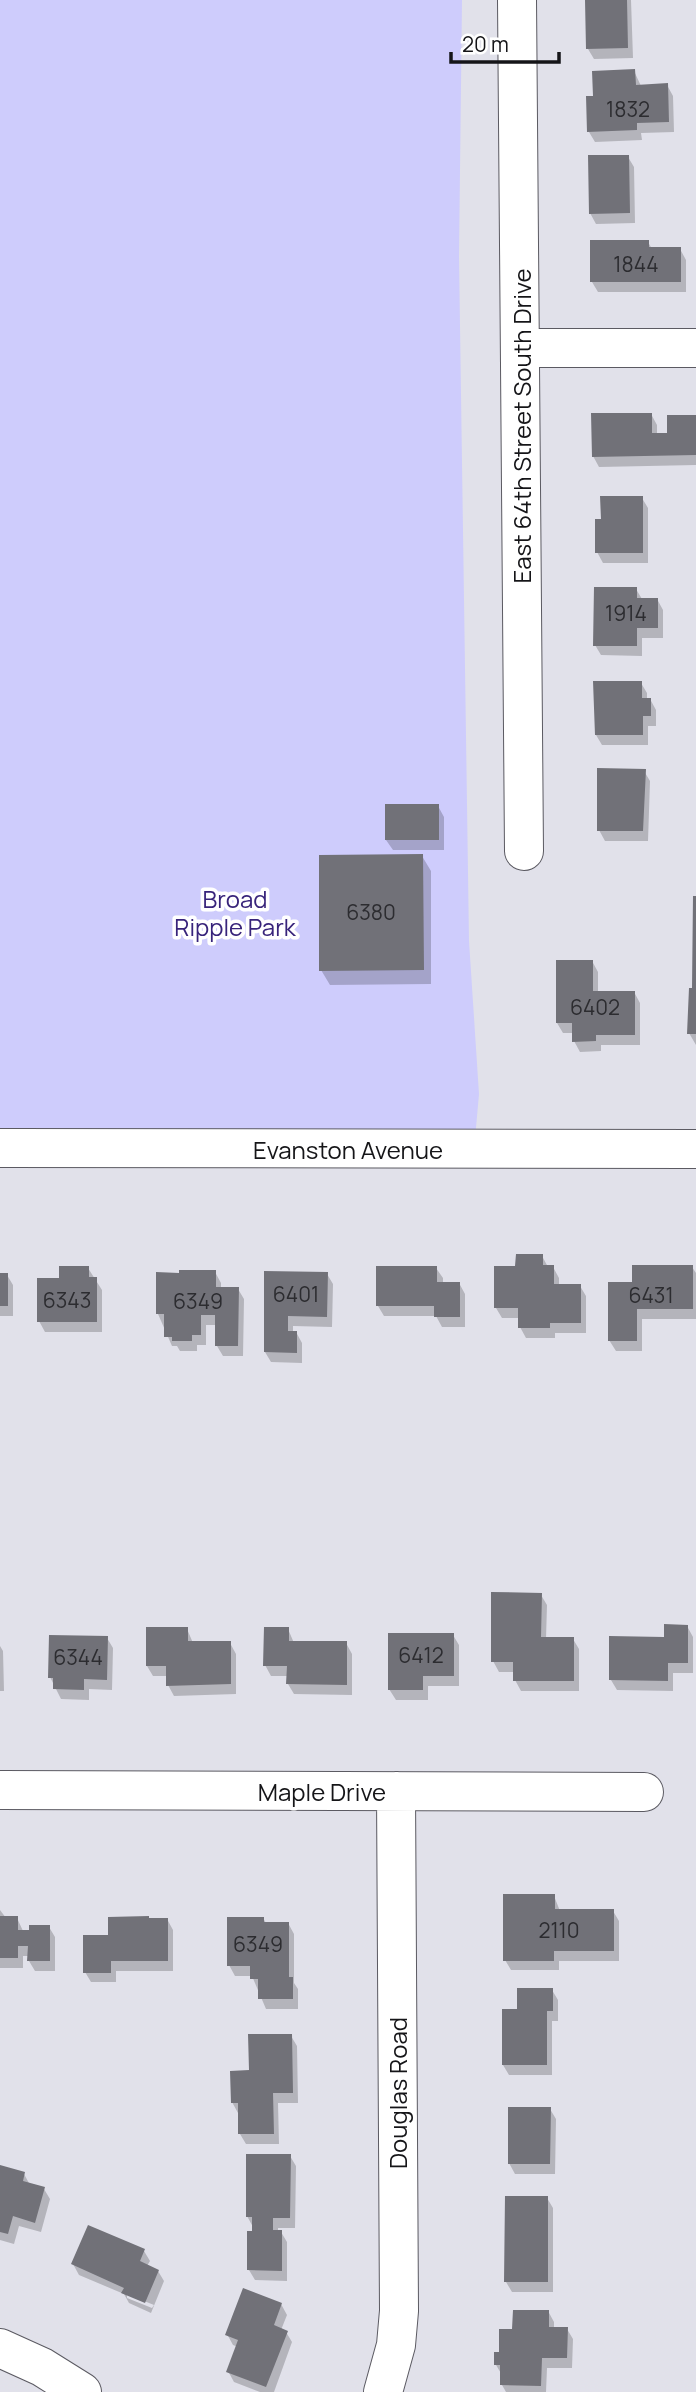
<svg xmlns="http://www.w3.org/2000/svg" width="696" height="2392" font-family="Manrope,sans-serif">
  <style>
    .green { fill: #ceccfc }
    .shadow { fill: #0003; fill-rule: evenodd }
    .building { fill: #717178 }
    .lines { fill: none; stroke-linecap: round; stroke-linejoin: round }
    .street-casing { stroke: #5b5a62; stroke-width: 40 }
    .street { stroke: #fff; stroke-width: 38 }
    .labels { text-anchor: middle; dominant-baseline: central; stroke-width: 7; stroke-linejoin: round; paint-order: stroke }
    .number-label { font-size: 21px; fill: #2c2c30 }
    .street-label { font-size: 24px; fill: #151518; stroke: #fff }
    .park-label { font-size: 24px; fill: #38247b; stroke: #fff }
  </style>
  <rect width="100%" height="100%" fill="#e1e1ea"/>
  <path class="green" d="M0,0H462L459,257L469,941L479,1094L474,1150L0,1149Z"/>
  <path class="shadow" d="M587,0H631L633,58L594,59L588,49Z
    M634,71L641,86L667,85L673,96L674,132L641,133L642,140L595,142L589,132L595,98Z
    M628,157L634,167L635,223L596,224L590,213Z
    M648,242L652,249H680L686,260V292H598L592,282Z
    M651,414L657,425V435L669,434L696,416V465L599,467L593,456Z
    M642,498L648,508V563H603L597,552Z
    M636,589L642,599H657L663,610V638H642V656L601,655L595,645Z
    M641,683L647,693V699H650L656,710V726H648V745H602L596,735Z
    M644,771L650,781L648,841H605L599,830Z
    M438,806L444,817V850H393L386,840Z
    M422,856L431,871V984L330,985L321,970Z
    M696,898V1045L689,1033L693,990Z
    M592,961L598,972V992H634L640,1003V1045H601V1051L580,1052L574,1041V1033H563L557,1023Z
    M542,1256L548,1267H553L559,1278V1286H580L586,1296V1333H555V1338H526L520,1327V1318H502L496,1308L517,1268Z
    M692,1267L696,1273V1319H642V1351H616L609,1340L633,1283Z
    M88,1268L102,1290V1332H45L39,1321L60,1280Z
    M436,1268L443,1278V1283H459L465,1294V1327H442L436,1316H384L378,1306Z
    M215,1272L221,1283V1289H238L244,1299L243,1356H223L217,1346V1325H206V1345H197V1351H180L177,1346H172L158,1314Z
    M266,1273L327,1274L333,1284L332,1327L293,1326V1332H296L302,1343V1363L271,1362L265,1352Z
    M0,1275H7L13,1285V1316H0Z
    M541,1595L547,1605L546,1639H573L579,1649V1691H521L515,1680V1672H499L493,1661Z
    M687,1626L693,1637V1673H673V1691L617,1690L611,1680L666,1639Z
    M187,1629L193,1643H230L236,1654V1694L174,1696L168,1685V1676H153L147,1666Z
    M288,1629L294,1643H346L352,1654V1695L294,1694L288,1684V1676H271L265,1665Z
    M453,1635L459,1645V1686H428V1700H396L389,1689Z
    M107,1638L113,1648L112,1690L89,1689V1700L61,1699L50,1677Z
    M0,1646L3,1651L4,1691H0Z
    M554,1896L560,1911H613L619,1921V1961H559V1970H511L505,1960Z
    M0,1910L6,1918H17L23,1931L49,1927L55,1937V1971H35L29,1961V1956H23V1968H0Z
    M263,1918L266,1923H288L294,1934V1983L298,1989V2009H266L252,1976H235L229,1965Z
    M167,1919L173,1930V1971H116V1982H91L85,1972L110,1936Z
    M552,1990L558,2000V2021H552V2075H509L503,2065L519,2011Z
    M291,2036L297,2046L298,2103H278L279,2144H246L240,2134L238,2113L232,2102L250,2072Z
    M550,2109L556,2119L555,2174H515L509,2163Z
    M290,2156L296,2166L295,2228H278V2232H281L287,2242V2281L255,2280L249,2270L253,2227L247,2216Z
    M0,2169L24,2174L30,2185L44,2189L50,2199L41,2232L19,2226L14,2244L0,2240Z
    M547,2198L553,2208V2292H512L506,2282Z
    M144,2251L150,2261L147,2266L158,2271L164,2281L151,2313L129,2303L124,2294L79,2275L73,2264ZM127,2294L154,2305L152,2308L127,2298Z
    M281,2304L287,2315L281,2330L286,2332L292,2342L274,2392H260L234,2382L228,2371L238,2347L233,2345L227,2334Z
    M548,2311L554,2322V2329H567L573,2339L572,2368H547L546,2392H506L502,2385V2375L496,2365L500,2354L514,2331Z"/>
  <path class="building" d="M585,0H627L628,48L586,49Z
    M635,69L636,85L668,83L669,122L637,123V130L587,132L586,96H593L592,71Z
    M588,155H629L630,213L589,214Z
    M590,240H649V247H681V282H590Z
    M591,413H652V433H667V415H696V455L592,457Z
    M600,496H643V553H595V519H601Z
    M594,587H637V598H658V628H637V646H593Z
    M593,681H642V698H651V716H643V735H595Z
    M597,768L646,769L643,831H597Z
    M385,804H439V840H385Z
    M423,854L424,970L319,971V855Z
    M693,896H696V1034H687L689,988H692Z
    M556,960H593V991H635V1035H596V1041L572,1042V1023H556Z
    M516,1254H543V1265H554V1284H581V1323H550V1328H518V1308H494V1266H515Z
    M632,1265H693V1309H637V1341H608V1282H632Z
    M59,1266H89V1277H97V1322H37V1278H59Z
    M376,1266H437V1282H460V1317H434V1306H376Z
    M179,1270H216V1287H239L238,1346H215V1315H201V1335H192V1341H172V1337H164V1314H156V1272L179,1273Z
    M264,1271L328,1272L327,1317L288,1316V1331H297V1353L264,1352Z
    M0,1273H8V1306H0Z
    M491,1592L542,1593L541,1637H574V1681H513V1662H491Z
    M664,1624L688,1625V1663H668V1681L609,1680V1636L664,1637Z
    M146,1627H188V1641H231V1684L166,1686V1666H146Z
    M264,1627H289V1641H347V1685L286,1684L287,1666H263Z
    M388,1633H454V1676H423V1690H388Z
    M49,1635L108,1636L107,1680L84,1679V1690L53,1689V1678H48Z
    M503,1894H555V1909H614V1951H554V1961H503Z
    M0,1916H18V1930H29V1925H50V1961H27L28,1946H18V1958H0Z
    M149,1916V1918H168V1961H111V1973H83V1935H108V1917Z
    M227,1917H264V1922H289V1977H293V1999H258V1979H250V1966H227Z
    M517,1988H553V2011H547V2065H502V2009H517Z
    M248,2034H292L293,2093H273L274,2134H238V2103H231L230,2071L249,2070Z
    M508,2107H551L550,2164H508Z
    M246,2154H291L290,2218H273V2230H282V2271L247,2270V2231H252V2217H246Z
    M0,2165L25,2172L23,2181L45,2187L35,2223L13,2216L8,2234L0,2232Z
    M505,2196H548V2282H504Z
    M88,2225L145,2249L140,2261L159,2270L145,2303L121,2293L124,2288L71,2264Z
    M243,2288L282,2303L274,2325L288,2331L266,2387L226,2372L238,2340L225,2335Z
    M513,2310H549V2327H568L567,2358H542L541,2386L500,2385V2365H494V2352H499V2329H512Z"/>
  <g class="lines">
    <g class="street-casing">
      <path id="street" d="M517,0L524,851
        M521,348H696
        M0,1148L696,1149
        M0,1790L644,1792
        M0,2348L42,2367L82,2392
        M383,2392L396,2345L399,2311L396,1791"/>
    </g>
    <use href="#street" class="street"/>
  </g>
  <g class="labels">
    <g class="number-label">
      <text x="628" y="109">1832</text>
      <text x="636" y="264">1844</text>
      <text x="626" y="613">1914</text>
      <text x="371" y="912">6380</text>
      <text x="595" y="1007">6402</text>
      <text x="296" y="1294">6401</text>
      <text x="651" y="1295">6431</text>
      <text x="67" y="1300">6343</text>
      <text x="198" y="1301">6349</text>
      <text x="421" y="1655">6412</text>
      <text x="78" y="1657">6344</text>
      <text x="559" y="1930">2110</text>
      <text x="258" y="1944">6349</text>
    </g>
    <g class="street-label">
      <text transform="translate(521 426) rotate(-90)">East 64th Street South Drive</text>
      <text x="348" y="1149">Evanston Avenue</text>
      <text x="322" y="1791">Maple Drive</text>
      <text transform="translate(397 2093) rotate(-90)">Douglas Road</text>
    </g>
    <g class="park-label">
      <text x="235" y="898">Broad<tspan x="235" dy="28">Ripple Park</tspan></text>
    </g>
  </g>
  <path d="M451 52v10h108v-10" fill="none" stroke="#151518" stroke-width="3.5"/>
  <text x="462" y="52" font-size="21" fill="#151518" stroke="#ffffff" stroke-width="5" paint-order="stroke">20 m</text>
</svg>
